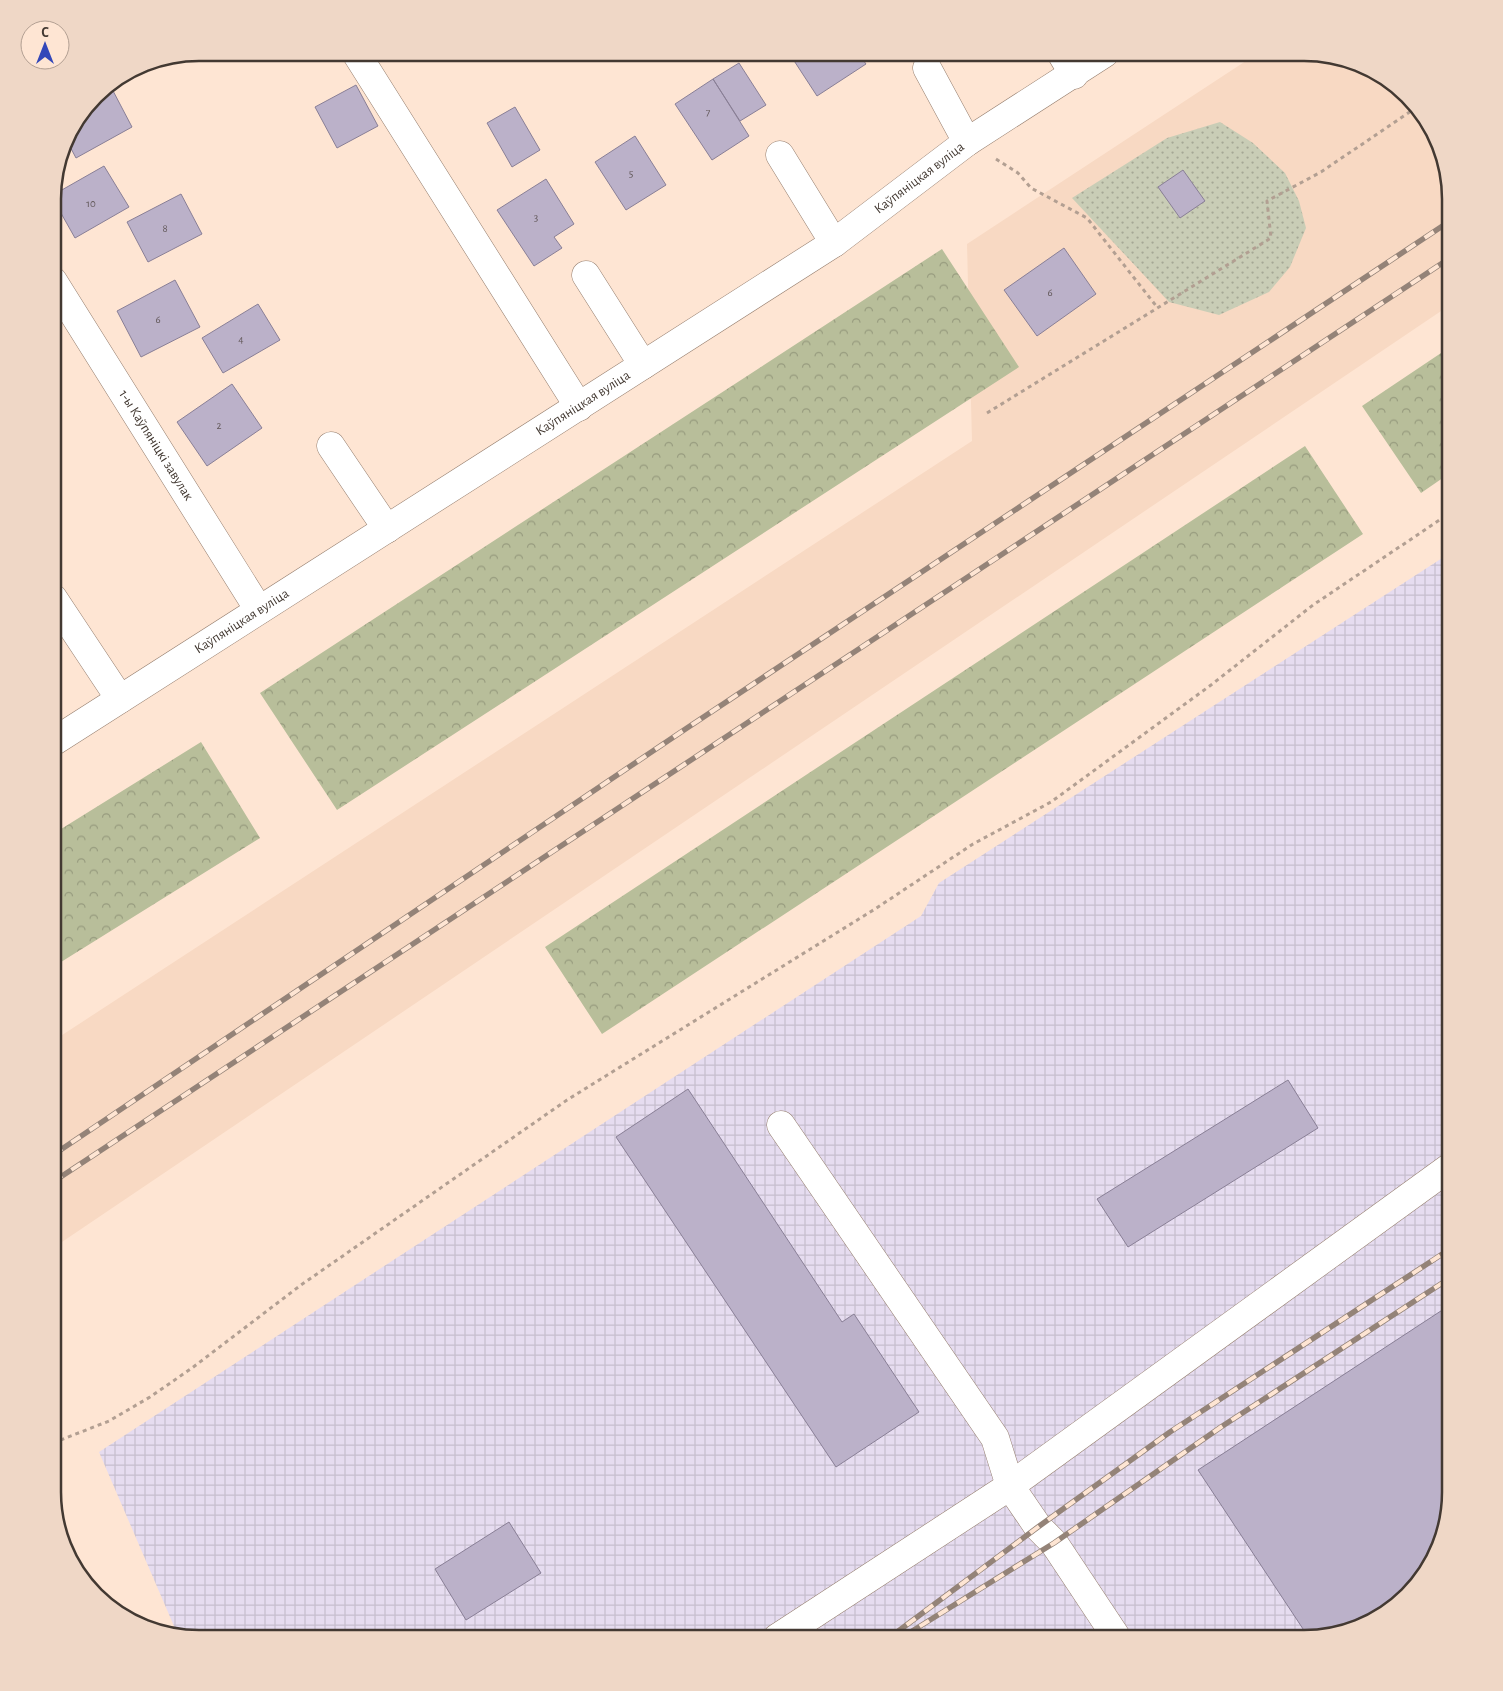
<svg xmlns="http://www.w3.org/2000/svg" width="1503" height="1691" font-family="'Alegreya Sans',sans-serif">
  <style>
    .built { fill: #f8d9c3 }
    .industrial { fill: url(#industrial-grid) }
    .grass { fill: url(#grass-dots) }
    .forest { fill: url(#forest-crowns) }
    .building { fill: #bbb1c9; stroke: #897f96 }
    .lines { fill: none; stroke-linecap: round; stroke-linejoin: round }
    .minor-casing { stroke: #957e6e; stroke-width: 29 }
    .path { stroke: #b29f92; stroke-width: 3; stroke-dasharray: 4 4; stroke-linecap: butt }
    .minor { stroke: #fff; stroke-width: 28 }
    .rail-casing { stroke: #948378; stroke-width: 5.5 }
    .rail { stroke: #fee5d3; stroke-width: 4; stroke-dasharray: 11; stroke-linecap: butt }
    .labels { text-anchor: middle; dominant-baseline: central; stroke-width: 4; stroke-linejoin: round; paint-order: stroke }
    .number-label { font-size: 11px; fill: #615758 }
    .street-label { font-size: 14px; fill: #433932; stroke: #fee5d3 }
    .rim { fill: none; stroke: #433932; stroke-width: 2.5 }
  </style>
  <defs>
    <pattern id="industrial-grid" width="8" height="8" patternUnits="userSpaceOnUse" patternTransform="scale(1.25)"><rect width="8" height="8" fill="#e6dcf0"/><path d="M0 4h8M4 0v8" fill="none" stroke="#c6bece"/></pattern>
    <pattern id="grass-dots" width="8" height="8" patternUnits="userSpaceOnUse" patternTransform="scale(1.25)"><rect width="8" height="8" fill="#c9cdb6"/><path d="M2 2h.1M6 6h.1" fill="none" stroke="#a5a795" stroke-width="1.8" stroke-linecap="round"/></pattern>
    <pattern id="forest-crowns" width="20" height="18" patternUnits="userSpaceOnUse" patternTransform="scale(1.25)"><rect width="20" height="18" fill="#b8be9a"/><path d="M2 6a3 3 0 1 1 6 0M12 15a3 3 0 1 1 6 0" fill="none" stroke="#979b7e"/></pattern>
  </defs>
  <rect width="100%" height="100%" fill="#fee5d3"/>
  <path class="built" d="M1258,53H1313L1369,68L1420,110L1443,152L1450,199V305L53,1248V1041L972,441L967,244Z"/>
  <path class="industrial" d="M1450,553V1492L1435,1556L1393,1608L1351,1631L1304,1638H199L177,1633L99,1452L921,916L939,883Z"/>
  <path class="grass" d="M1220,122L1253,143L1285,173L1299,201L1306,228L1290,267L1269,292L1219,315L1169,302L1072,198L1167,138Z"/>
  <path class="forest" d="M942,249L1019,367L337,810L260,693Z
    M1450,347V473L1421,493L1362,406Z
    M1305,446L1363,534L602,1034L545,947Z
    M201,742L260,838L53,967V834Z"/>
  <path class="building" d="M789,53H858L866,64L817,96Z
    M739,63L766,105L740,121L713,79Z
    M713,79L749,136L712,160L675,104Z
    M356,85L378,126L337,148L315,107Z
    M111,87L132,127L76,158L66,139L68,135L99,94Z
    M515,107L540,150L512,167L487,123Z
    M635,136L666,185L626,210L595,162Z
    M104,166L129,207L75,238L53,199V195Z
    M1183,170L1205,201L1180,218L1158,187Z
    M546,179L574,224L554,237L562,248L534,266L497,210Z
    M181,194L202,234L148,262L127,222Z
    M1064,248L1096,294L1037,336L1004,290Z
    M175,280L200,327L141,357L117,311Z
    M258,304L280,340L223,373L202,338Z
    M232,384L262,428L207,466L177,422Z
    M1288,1080L1318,1128L1128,1247L1097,1199Z
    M688,1089L842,1322L854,1314L919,1412L836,1467L616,1137Z
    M1450,1305V1492L1435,1556L1393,1608L1351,1631L1309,1638L1198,1470Z
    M509,1522L541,1573L466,1620L435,1569Z"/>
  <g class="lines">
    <g class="minor-casing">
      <g id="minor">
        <path d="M356,53L579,407"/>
        <path d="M1061,53L1074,75"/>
        <path d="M927,68L967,142"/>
        <path d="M780,155L834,243"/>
        <path d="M586,275L643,365"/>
        <path id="s1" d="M53,281L259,610"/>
        <path d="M331,446L387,529"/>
        <path d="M53,598L120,699"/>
        <path id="s2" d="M53,742L834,243L967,142L1105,53"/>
        <path d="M781,1125L995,1438L1010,1486L1038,1527L1054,1543L1117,1638"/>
        <path d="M777,1638L1010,1486L1450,1167"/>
      </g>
    </g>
    <path class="path" d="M996,159L1018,173L1031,188L1087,218L1157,307
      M987,413L1271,238L1267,201L1321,172L1417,107
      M53,1443L109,1421L150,1397L192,1368L301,1285L567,1100L875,909L973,844L1051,802L1211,685L1313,605L1450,513"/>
    <use href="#minor" class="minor"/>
    <g class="rail-casing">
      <path id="rail" d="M53,1155L687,728L1450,221
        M53,1182L1450,258
        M889,1638L1038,1527L1170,1432L1450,1249
        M901,1638L1054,1543L1221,1427L1450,1278"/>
    </g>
    <use href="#rail" class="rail"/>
  </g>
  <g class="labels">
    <g class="number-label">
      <text x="708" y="112">7</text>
      <text x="631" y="173">5</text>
      <text x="91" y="203">10</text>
      <text x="536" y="217">3</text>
      <text x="165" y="228">8</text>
      <text x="1050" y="292">6</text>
      <text x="158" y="319">6</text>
      <text x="241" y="339">4</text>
      <text x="219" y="425">2</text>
    </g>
    <g class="street-label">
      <text stroke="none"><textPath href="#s2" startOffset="1034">Каўпяніцкая вуліца</textPath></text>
      <text stroke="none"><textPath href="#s2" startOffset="629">Каўпяніцкая вуліца</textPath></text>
      <text stroke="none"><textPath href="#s1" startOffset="194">1-ы Каўпяніцкі завулак</textPath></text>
      <text stroke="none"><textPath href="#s2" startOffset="224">Каўпяніцкая вуліца</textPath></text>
    </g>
  </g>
  <path d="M0 0H1503V1691H0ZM199 61H1304A138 138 0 0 1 1442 199V1492A138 138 0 0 1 1304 1630H199A138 138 0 0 1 61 1492V199A138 138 0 0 1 199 61Z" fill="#efd7c6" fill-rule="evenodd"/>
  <path class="rim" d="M199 61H1304A138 138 0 0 1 1442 199V1492A138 138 0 0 1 1304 1630H199A138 138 0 0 1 61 1492V199A138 138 0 0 1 199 61Z"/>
  <g transform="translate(45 45)"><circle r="24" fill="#fee5d3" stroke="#b3a093"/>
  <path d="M0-4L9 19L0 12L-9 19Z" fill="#3347b9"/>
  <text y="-8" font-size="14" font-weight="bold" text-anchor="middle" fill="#433932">С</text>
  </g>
</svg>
